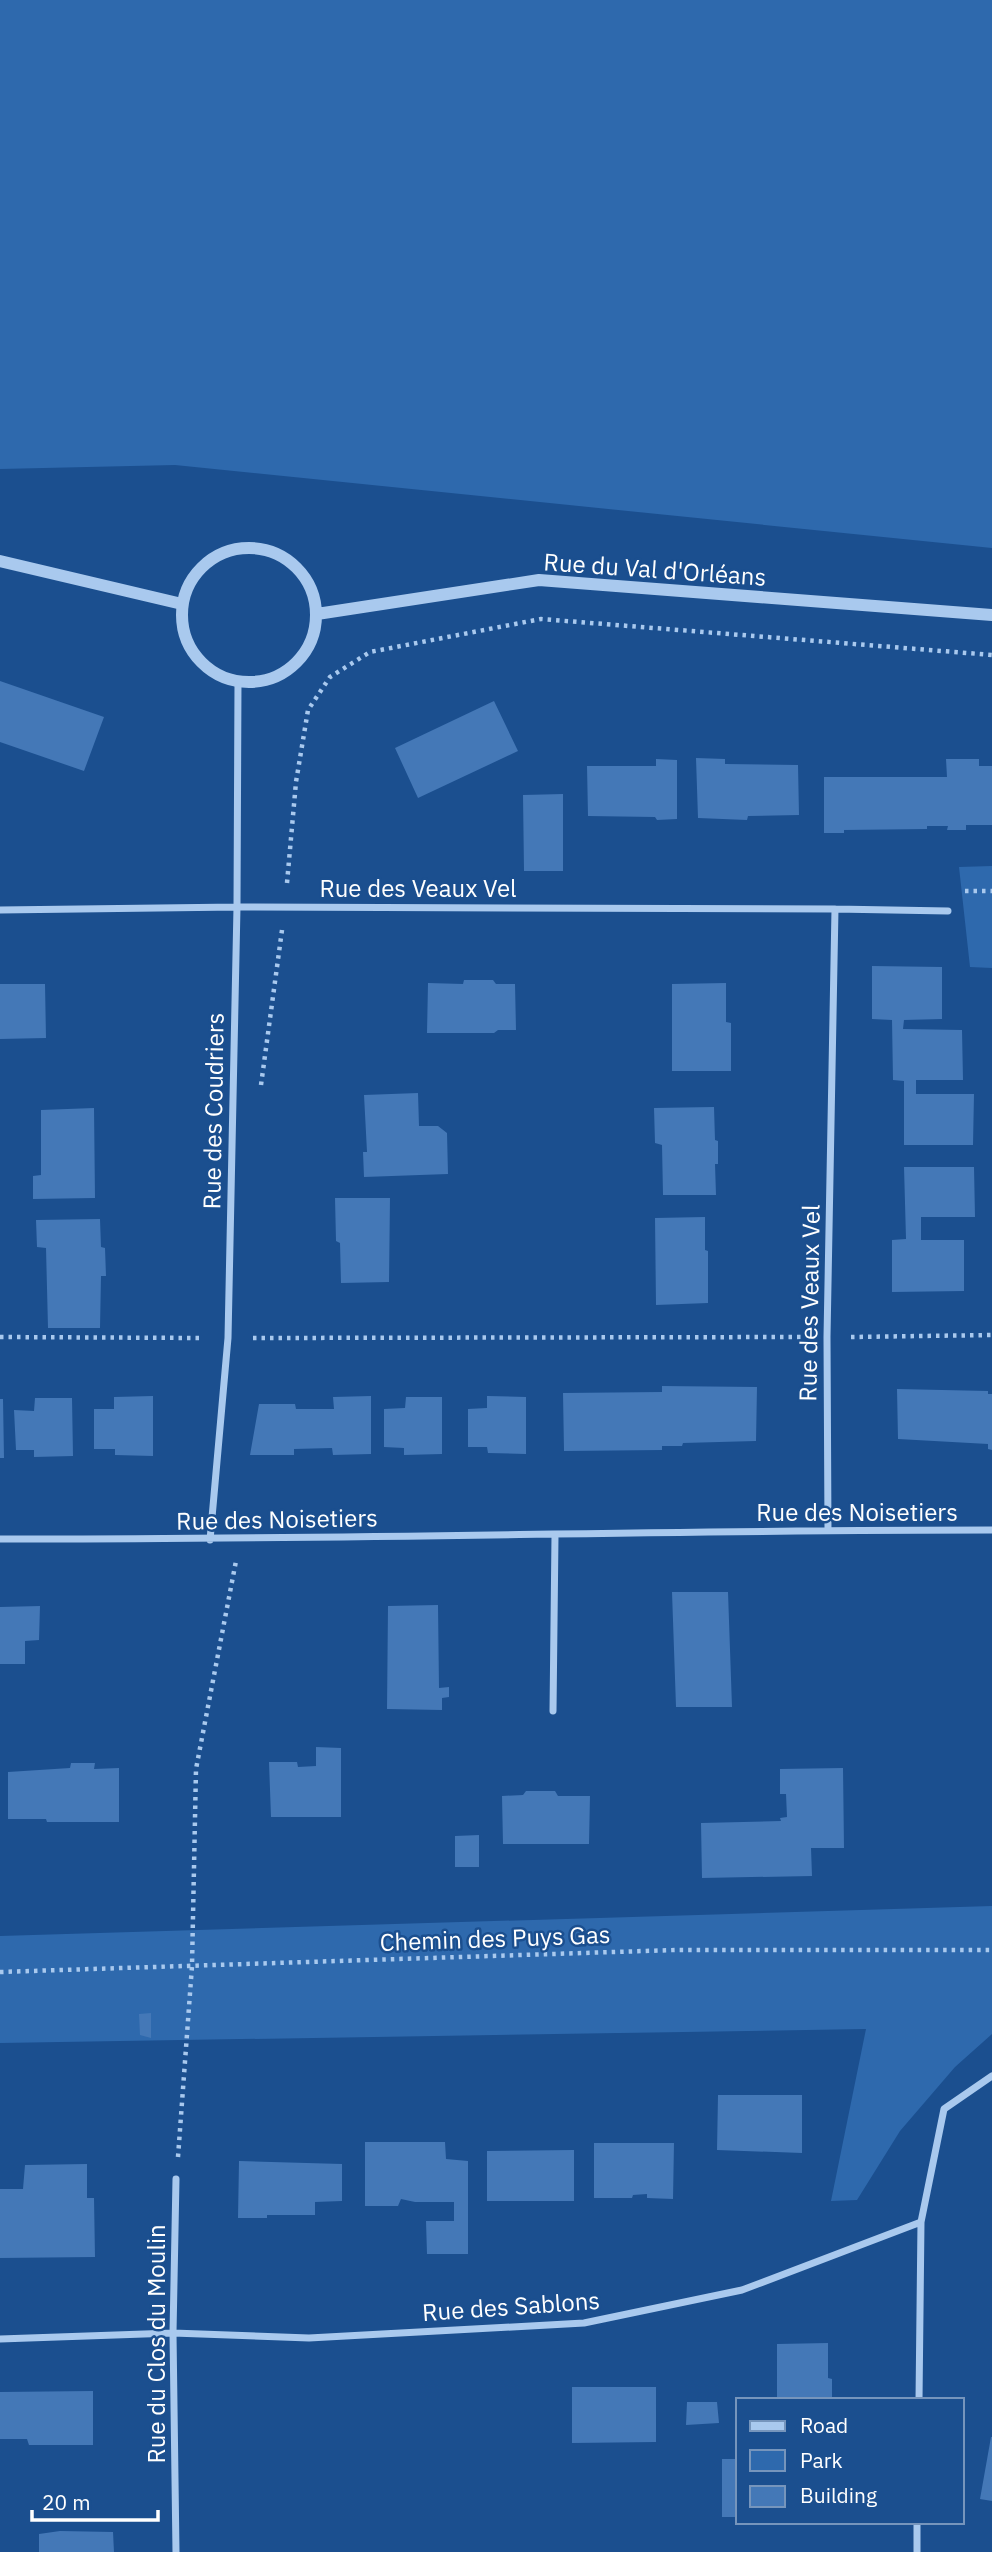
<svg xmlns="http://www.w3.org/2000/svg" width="992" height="2552" font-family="'IBM Plex Sans',sans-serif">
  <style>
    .green { fill: #2e69ad }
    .building { fill: #4478b7 }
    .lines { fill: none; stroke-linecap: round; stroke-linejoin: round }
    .path { stroke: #a9c9ee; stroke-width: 4.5; stroke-dasharray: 3.5 5; stroke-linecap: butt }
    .minor { stroke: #a9c9ee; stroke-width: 7 }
    .tertiary { stroke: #a9c9ee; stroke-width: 12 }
    .labels { text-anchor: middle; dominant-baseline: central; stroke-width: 5; stroke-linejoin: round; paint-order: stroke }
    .street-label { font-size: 24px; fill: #fff; stroke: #1b4f8f }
  </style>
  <rect width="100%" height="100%" fill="#1b4f8f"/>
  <path class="green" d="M0,0H992V548L175,465L0,469Z
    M992,866V968L970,967L959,867Z
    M992,1906V2034L955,2067L900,2131L857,2200L831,2201L866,2029L0,2043V1936Z"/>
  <path class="building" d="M0,681L104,717L84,771L0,742Z
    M494,701L518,751L418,798L395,748Z
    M696,758L725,759V764L798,765L799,815L748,816L747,820L698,818Z
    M656,759L677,760V819L657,820L655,817L588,816L587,766H656Z
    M946,759H979V766H992V825H966V830H947L948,826H927V829L844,830V833H824V777H947Z
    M563,794V871H524L523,795Z
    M872,966L942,967V1019L904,1020L903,1029L962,1030L963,1080H916V1094H974L973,1145H904V1081L893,1080L892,1020L872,1019Z
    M464,980H493L496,984H515L516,1030H498L494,1033H427L428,983L463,984Z
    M726,983V1022L731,1023V1071H672V984Z
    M0,984H45L46,1038L0,1039Z
    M418,1093L419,1126H438L447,1133L448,1174L364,1177L363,1152H367L364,1095Z
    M714,1107L715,1140L718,1141V1164H715L716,1195H663L662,1145L655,1143L654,1108Z
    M94,1108L95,1198L33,1199V1176L41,1175V1110Z
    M904,1167H974L975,1217H921V1240H964V1291L892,1292V1240L906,1239Z
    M335,1198H390L389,1282L341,1283L340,1243L336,1241Z
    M705,1217V1250L708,1251V1303L656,1305L655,1218Z
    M100,1219L101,1247L105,1248L106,1276H101L100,1328H48L46,1248L37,1247L36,1220Z
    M662,1386L757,1387L756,1441L683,1443L682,1446H662V1450L564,1451L563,1393L662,1392Z
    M897,1389L988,1391V1394H992V1450L988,1449V1444L898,1439Z
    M153,1396V1456L115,1455V1449H94V1409H114V1397Z
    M371,1396V1454L333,1455L332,1448L294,1449V1455H250L259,1404H295L296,1409H334L333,1397Z
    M487,1396L526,1397V1454L488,1453L487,1447H468V1409L487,1408Z
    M406,1397H442V1454L404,1455V1448L384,1447V1409L405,1408Z
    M35,1398H72L73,1456L34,1457V1450H16L14,1410L34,1411Z
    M0,1399H3L4,1458H0Z
    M672,1592H728L732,1707H676Z
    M438,1605L439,1688L449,1687V1697L442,1698V1710L387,1709L388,1606Z
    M40,1606L39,1640L25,1641V1664H0V1607Z
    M316,1747L341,1748V1817H271L269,1762H297L298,1767L316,1766Z
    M71,1763H95L94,1769L119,1768V1822H47L46,1819H8V1772L70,1768Z
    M843,1768L844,1848H811L812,1876L702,1878L701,1823L781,1821L780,1818L787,1817L786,1794H780V1769Z
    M526,1791H555L558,1796H590L589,1844H503L502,1796L523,1795Z
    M479,1835V1867H455V1836Z
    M151,2013V2038L140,2035L139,2014Z
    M718,2095H802V2153L717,2150Z
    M365,2142H445L446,2159L468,2161V2254H427L426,2221H454V2202H415L401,2199L398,2206H365Z
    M594,2143H674L673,2199L647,2198V2194L633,2195L632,2198H594Z
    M574,2150V2201H487V2151Z
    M239,2161L342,2164V2201L315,2202V2215H267V2218H238Z
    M87,2164V2198H94L95,2257L0,2258V2189H23L25,2165Z
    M828,2343V2378L832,2379V2400H777V2344Z
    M572,2387H656V2442L572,2443Z
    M93,2391V2445H29L27,2439H0V2392Z
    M687,2402H717L719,2423L686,2425Z
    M991,2437H992V2501L980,2499Z
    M722,2459H738V2517H722Z
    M60,2531L113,2532L114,2552H39V2534Z"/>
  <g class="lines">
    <path class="path" d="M287,883L296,782L308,710L330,677L370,652L541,619L992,655
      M965,891H992
      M261,1085L282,930
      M0,1337L202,1338
      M851,1337L992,1335
      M253,1338L804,1337
      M0,1972L675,1950H992
      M178,2157L192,1966L196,1769L236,1561"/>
    <path class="minor" d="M0,910L237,907L835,909L948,911
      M828,1530L827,1337L835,909
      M0,1539C331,1540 661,1530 992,1530
      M210,1540L228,1338L237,907L238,682
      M553,1711L555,1536
      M176,2179L173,2333L176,2552
      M0,2339L173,2333L309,2338L584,2323L742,2290L921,2222L944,2109L992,2076
      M919,2400L921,2222
      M917,2552V2522"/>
    <path class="tertiary" d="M182 615a67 67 0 1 1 134 0a67 67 0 1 1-134 0Z
      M0,561L182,604
      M317,614L539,580L992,615"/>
  </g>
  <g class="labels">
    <g class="street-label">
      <text transform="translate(655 569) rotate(4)">Rue du Val d'Orléans</text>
      <text x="418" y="888">Rue des Veaux Vel</text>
      <text transform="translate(213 1111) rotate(-89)">Rue des Coudriers</text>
      <text transform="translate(809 1303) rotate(-89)">Rue des Veaux Vel</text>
      <text x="857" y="1512">Rue des Noisetiers</text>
      <text transform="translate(277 1519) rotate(-1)">Rue des Noisetiers</text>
      <text transform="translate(495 1938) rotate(-2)">Chemin des Puys Gas</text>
      <text transform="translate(511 2306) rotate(-4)">Rue des Sablons</text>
      <text transform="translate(156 2344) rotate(-90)">Rue du Clos du Moulin</text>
    </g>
  </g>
  <rect x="736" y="2398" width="228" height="126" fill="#1b4f8f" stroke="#7695bc" stroke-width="2"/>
  <rect x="750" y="2421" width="35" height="10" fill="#a9c9ee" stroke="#7695bc" stroke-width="2"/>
  <text x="800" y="2433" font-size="21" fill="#ffffff">Road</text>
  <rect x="750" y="2450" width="35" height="21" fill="#2e69ad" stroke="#7695bc" stroke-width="2"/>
  <text x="800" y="2468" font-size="21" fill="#ffffff">Park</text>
  <rect x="750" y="2486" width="35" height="21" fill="#4478b7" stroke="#7695bc" stroke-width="2"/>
  <text x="800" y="2503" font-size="21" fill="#ffffff">Building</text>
  <path d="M32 2510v10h126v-10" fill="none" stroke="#ffffff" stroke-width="3.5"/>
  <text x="42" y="2510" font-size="21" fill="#ffffff" stroke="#1b4f8f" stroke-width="5" paint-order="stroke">20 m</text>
</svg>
